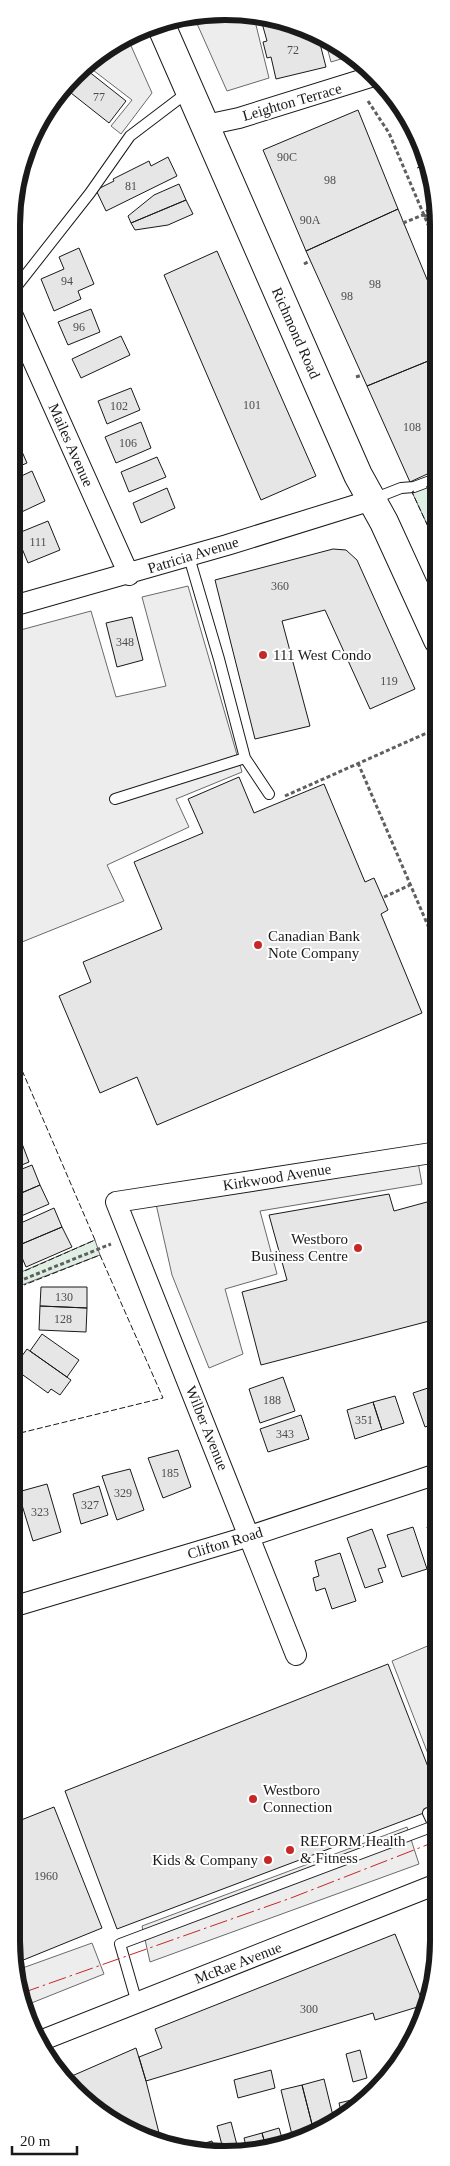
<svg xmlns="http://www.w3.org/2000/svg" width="450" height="2166" font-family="Georgia,serif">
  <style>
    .green { fill: #e0efe3; stroke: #6a6a6a }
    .parking { fill: #ededed; stroke: #6a6a6a }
    .building { fill: #e6e6e6; stroke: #1a1a1a }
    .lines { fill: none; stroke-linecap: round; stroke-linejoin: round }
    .service-casing { stroke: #1a1a1a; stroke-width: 12 }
    .minor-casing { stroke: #1a1a1a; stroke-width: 22 }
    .secondary-casing { stroke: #1a1a1a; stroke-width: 30 }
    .path { stroke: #5f5f5f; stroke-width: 3; stroke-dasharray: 4 2.5; stroke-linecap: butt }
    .service { stroke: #fff; stroke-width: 10 }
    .minor { stroke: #fff; stroke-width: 20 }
    .secondary { stroke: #fff; stroke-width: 28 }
    .fence { stroke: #1a1a1a; stroke-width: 1; stroke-dasharray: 6 2.5; stroke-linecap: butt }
    .power { stroke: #c62828; stroke-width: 1; stroke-dasharray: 18 4 2.5 4; stroke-linecap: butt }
    .poi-dot { fill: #c62828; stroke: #fff; stroke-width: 2 }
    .labels { text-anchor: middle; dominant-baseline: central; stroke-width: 4; stroke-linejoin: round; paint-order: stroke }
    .number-label { font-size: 12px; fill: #4d4d4d }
    .street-label { font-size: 15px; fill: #1a1a1a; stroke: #fff }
    .poi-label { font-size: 15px; fill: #1a1a1a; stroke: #fff; text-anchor: start }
    .rim { fill: none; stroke: #1a1a1a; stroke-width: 6 }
  </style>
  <rect width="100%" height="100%" fill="#fff"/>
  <path class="green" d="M438,484V548L412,492Z
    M95,1240L100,1255L14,1288L12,1276Z"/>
  <path class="parking" d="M253,13L268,18L255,21L269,78L227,91L194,17Z
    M324,36L351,56L331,62Z
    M128,39L152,93L121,134L111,126L132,100L89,67L66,93L63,91L95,56Z
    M188,586L242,772L176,799L189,827L107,865L124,901L12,946L13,632L91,611L116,697L166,686L142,597Z
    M418,1162L422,1184L260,1211L277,1274L225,1289L243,1354L209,1368L172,1275L156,1204Z
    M437,1642V1777L392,1661Z
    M407,1827L419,1864L150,1962L142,1926Z
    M92,1943L104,1974L24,2006L17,1970Z"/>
  <path class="building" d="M274,20L317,32L326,67L276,79L271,57L267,58L263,42L267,41L262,23Z
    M88,71L126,101L109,123L71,93Z
    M49,108L53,111L34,136L40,118Z
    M358,110L398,209L306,251L263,150Z
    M168,157L177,176L106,211L96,190L114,181L113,179L149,161L151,166Z
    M179,184L186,200L131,223L128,216L154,195Z
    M186,200L193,214L168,225L135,230L131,223Z
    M398,209L438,306V357L367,386L306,251Z
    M79,248L94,284L78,291L81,299L54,311L41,279L64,269L59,257Z
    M217,251L316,476L261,500L164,275Z
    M91,309L100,332L68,345L58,322Z
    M121,336L130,355L81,378L72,359Z
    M438,357V469L410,482L367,386Z
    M131,388L140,410L107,424L98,401Z
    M141,422L151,448L116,463L105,437Z
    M16,438L27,463L13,469V439Z
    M157,457L166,477L129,492L121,472Z
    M32,471L45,501L13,516V480Z
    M167,488L175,508L141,523L133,503Z
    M48,521L60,550L28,563L16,534Z
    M333,549L346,550L357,560L415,689L370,709L325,610L282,621L310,726L255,739L215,580Z
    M132,617L143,660L117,667L106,623Z
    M239,777L254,813L324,784L365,882L374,878L388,910L381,914L422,1013L157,1125L137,1077L100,1093L59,996L91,982L83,962L162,929L134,862L203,833L188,799Z
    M12,1122L21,1141L12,1145Z
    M21,1141L29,1162L12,1169V1145Z
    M32,1165L40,1185L12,1197V1173Z
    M40,1185L49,1204L12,1220V1197Z
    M389,1194L394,1211L438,1199L437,1319L261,1365L242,1292L287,1280L269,1215Z
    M54,1208L62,1227L17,1246L12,1236V1227Z
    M62,1227L72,1247L26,1267L17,1246Z
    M41,1287H87V1308L40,1306Z
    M40,1306L87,1308L86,1332L39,1330Z
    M42,1334L79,1360L67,1377L30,1351Z
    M27,1349L71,1380L60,1395L51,1389L48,1393L16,1370L21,1363L19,1360Z
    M283,1377L295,1411L260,1423L249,1389Z
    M12,1382L18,1406L12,1407Z
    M434,1386L437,1396V1423L425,1427L413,1393Z
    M395,1396L404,1423L382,1430L373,1402Z
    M373,1402L382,1430L355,1439L347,1410Z
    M301,1415L309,1439L268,1452L260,1429Z
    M178,1450L191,1487L163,1498L148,1458Z
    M130,1469L144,1510L117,1520L102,1476Z
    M47,1484L61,1532L33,1541L18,1492Z
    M99,1486L108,1515L81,1524L73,1494Z
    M12,1519L20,1543L12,1546Z
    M437,1523V1559L427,1527Z
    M413,1527L427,1569L402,1577L387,1535Z
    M372,1529L386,1567L378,1569L383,1582L365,1588L347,1538Z
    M340,1553L356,1601L332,1609L325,1588L316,1591L313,1578L319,1576L315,1561Z
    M388,1664L437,1790V1808L117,1929L65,1791Z
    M54,1807L102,1928L16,1963L11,1941V1824Z
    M395,1934L424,2005L375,2020L373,2013L146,2081L139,2057L162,2048L155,2029Z
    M136,2048L146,2081L161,2141L131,2133L74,2092L65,2079Z
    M360,2050L367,2078L353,2082L346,2054Z
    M271,2070L275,2088L238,2098L234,2080Z
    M324,2079L334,2120L314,2132L302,2085Z
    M302,2085L314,2132L294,2143L281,2090Z
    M368,2096L366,2102L342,2116L339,2103Z
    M231,2122L237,2145L223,2149L217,2126Z
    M279,2128L284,2145L266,2147L262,2133Z
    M262,2133L266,2147L247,2150L244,2138Z
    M212,2141L215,2154L192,2149L191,2147Z"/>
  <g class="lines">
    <g class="service-casing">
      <path id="service" d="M13,291L90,193L130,136L188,92
        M373,499L401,488L414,487L438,478
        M189,557L219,659L245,758L269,794
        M115,799L245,758
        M428,1813L434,1826
        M137,2003L120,1944L434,1826L437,1835"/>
    </g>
    <g class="minor-casing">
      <path id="minor" d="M206,125L239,118L377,75
        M13,316L129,575
        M13,606L227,545L372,500
        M12,1607L250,1536L437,1474
        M296,1655L116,1202L438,1152
        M40,2041L437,1884"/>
    </g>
    <g class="secondary-casing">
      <path id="secondary" d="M160,23L358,475L384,522L438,640"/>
    </g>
    <path class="path" d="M368,101L389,133L438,248
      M423,215L438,220
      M403,223L423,215L436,202
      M304,264L310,261
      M356,377L362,375
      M358,763L438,949
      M285,796L438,728
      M384,897L410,885
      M12,1284L111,1244"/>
    <use href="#service" class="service"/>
    <use href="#minor" class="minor"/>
    <use href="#secondary" class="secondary"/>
    <path class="fence" d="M417,168L426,165
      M426,487L438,484
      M414,491L412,492L438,548
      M12,1047L95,1240L20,1273
      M12,1435L163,1398L100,1255L24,1285"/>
    <path class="power" d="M22,1993L291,1898L437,1841"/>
  </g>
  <g class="poi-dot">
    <circle cx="263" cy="655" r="5"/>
    <circle cx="258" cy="945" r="5"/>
    <circle cx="358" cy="1248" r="5"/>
    <circle cx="253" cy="1799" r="5"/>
    <circle cx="290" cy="1850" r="5"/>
    <circle cx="268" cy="1860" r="5"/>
  </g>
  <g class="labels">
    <g class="number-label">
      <text x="293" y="50">72</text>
      <text x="99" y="97">77</text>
      <text x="287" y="157">90C</text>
      <text x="330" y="180">98</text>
      <text x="131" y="186">81</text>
      <text x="310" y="220">90A</text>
      <text x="67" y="281">94</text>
      <text x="375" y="284">98</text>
      <text x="347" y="296">98</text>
      <text x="79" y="327">96</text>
      <text x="252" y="405">101</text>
      <text x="119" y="406">102</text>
      <text x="412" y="427">108</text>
      <text x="128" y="443">106</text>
      <text x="38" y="542">111</text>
      <text x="280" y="586">360</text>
      <text x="125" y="642">348</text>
      <text x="389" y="681">119</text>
      <text x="64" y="1297">130</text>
      <text x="63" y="1319">128</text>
      <text x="272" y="1400">188</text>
      <text x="364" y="1420">351</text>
      <text x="285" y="1434">343</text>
      <text x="170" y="1473">185</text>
      <text x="123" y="1493">329</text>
      <text x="90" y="1505">327</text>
      <text x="40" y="1512">323</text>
      <text x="46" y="1876">1960</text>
      <text x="309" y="2009">300</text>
    </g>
    <g class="street-label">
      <text transform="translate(292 102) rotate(-16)">Leighton Terrace</text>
      <text transform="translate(296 333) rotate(66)">Richmond Road</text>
      <text transform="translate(71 445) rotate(66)">Mailes Avenue</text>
      <text transform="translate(193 555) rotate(-17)">Patricia Avenue</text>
      <text transform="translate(277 1177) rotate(-9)">Kirkwood Avenue</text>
      <text transform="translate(207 1428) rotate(68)">Wilber Avenue</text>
      <text transform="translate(225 1543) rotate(-17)">Clifton Road</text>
      <text transform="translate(238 1963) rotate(-21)">McRae Avenue</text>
    </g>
    <g class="poi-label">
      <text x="273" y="655">111 West Condo</text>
      <text x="268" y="936">Canadian Bank<tspan x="268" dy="17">Note Company</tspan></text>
      <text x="348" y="1239" text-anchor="end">Westboro<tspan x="348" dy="17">Business Centre</tspan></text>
      <text x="263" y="1790">Westboro<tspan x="263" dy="17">Connection</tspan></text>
      <text x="300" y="1841">REFORM Health<tspan x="300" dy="17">&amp; Fitness</tspan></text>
      <text x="258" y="1860" text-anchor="end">Kids &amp; Company</text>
    </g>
  </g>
  <path d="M0 0H450V2166H0ZM225 20H225A205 205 0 0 1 430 225V1941A205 205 0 0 1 225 2146H225A205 205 0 0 1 20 1941V225A205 205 0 0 1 225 20Z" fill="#fff" fill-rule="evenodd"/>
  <path class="rim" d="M225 20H225A205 205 0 0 1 430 225V1941A205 205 0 0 1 225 2146H225A205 205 0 0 1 20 1941V225A205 205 0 0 1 225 20Z"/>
  <path d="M12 2146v8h65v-8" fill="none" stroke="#1a1a1a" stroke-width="2.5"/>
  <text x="20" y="2146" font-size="15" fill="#1a1a1a" stroke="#ffffff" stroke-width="4" paint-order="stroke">20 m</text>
</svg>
